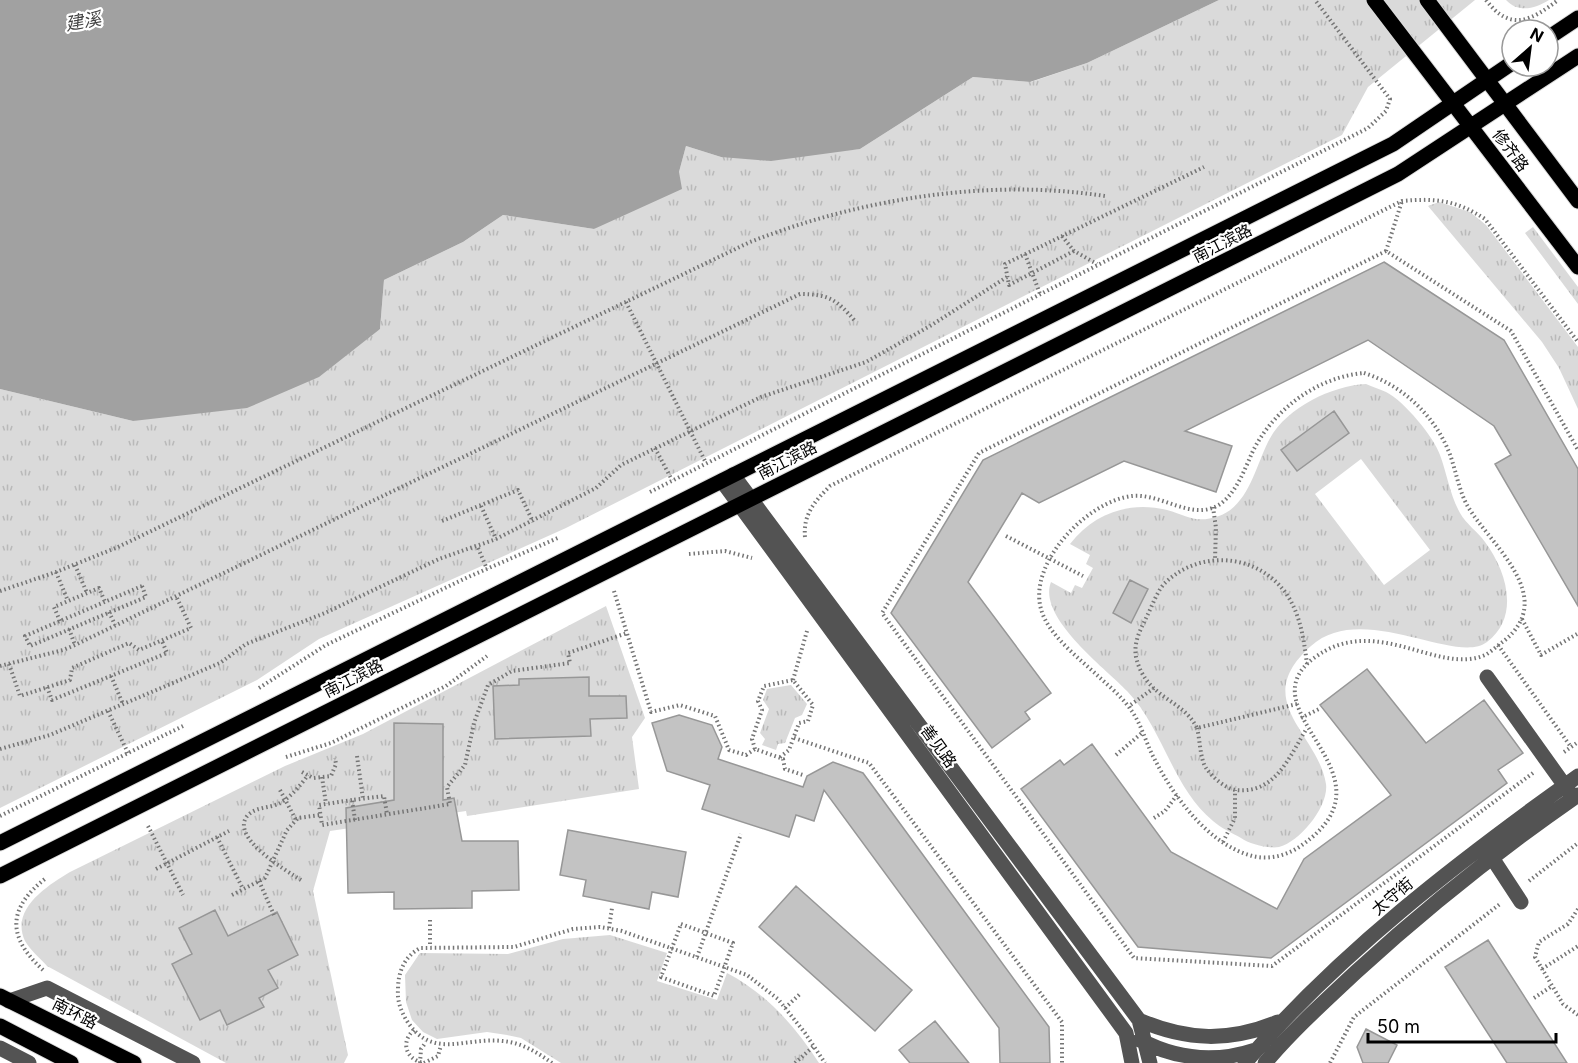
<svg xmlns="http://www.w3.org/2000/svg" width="1578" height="1063" font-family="Inter,'Noto Sans SC',sans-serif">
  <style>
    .grass { fill: url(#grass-tufts); fill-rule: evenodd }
    .water { fill: #a1a1a1 }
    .building { fill: #c3c3c3; stroke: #979797; stroke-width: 1.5 }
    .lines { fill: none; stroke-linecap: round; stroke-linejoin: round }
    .major-casing { stroke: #dbdbdb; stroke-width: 17 }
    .path { stroke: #757575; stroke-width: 4; stroke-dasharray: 1.5 3; stroke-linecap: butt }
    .minor { stroke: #535353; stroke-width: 15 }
    .major { stroke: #000; stroke-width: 15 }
    .labels { text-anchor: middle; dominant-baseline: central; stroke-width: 4.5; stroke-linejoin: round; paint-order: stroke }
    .street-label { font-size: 16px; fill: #000; stroke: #fff }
    .water-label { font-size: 18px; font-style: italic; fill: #424242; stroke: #fff }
  </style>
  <defs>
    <pattern id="grass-tufts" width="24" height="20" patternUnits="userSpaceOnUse" patternTransform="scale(1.5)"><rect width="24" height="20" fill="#dadada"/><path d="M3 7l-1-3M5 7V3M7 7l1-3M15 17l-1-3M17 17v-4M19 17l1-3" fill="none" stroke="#b9b9b9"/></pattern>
  </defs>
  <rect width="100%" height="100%" fill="#fff"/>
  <path class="grass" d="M1219,0H1475L1368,87L1342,135L566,528L319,639L257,680L0,808V389L133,421L380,329L384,280L463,242L503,215L594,229L679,172L686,146L721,157L860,149L973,77L1031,82L1087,63Z
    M1506,0H1549C1535,9 1518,13 1506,0Z
    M1439,202L1470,212L1486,225L1578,347V409L1559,368L1542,342L1428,206Z
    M1533,227L1578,287V304L1525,233Z
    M1366,384C1372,387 1380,389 1386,392C1404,401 1434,437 1440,455C1447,474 1450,495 1460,513C1466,524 1478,532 1485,542C1506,570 1521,616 1487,642C1456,666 1362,600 1311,646C1249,701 1318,733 1326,784C1329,806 1300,842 1279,847C1269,849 1249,844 1241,838C1232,833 1221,828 1213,821C1172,787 1163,728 1127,691C1105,668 1037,617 1051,582L1071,593L1075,585L1082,588L1093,568L1086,564L1090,555L1070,544C1094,513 1129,501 1167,510C1188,516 1196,524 1219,516C1248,506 1256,466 1268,442C1284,409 1330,386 1366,384ZM1361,459L1430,550L1384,585L1315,494Z
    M606,606L645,718L632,737L639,789L467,816L466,811L330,831L313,891L348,1055L344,1063H226L47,966C40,958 30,950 25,941C10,909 47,886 70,872L285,766L363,734Z
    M791,685L807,704L802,715L795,718L785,743L778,744L776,750L762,745L765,739L760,733L769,709L763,700L767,689Z
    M610,935L667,953L657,981L717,1000L727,973C767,994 795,1026 819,1063H561L521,1038L507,1035L487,1032L437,1039L423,1032L412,1020L406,1002L405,975L420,953L508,954L563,939Z"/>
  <path class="water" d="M0,0H1219L1087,63L1030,82L973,77L860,149L771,161L721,157L686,146L679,172L682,189L594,229L503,215L463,242L384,280L380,329L319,377L247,408L133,421L0,389Z"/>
  <path class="building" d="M1384,262L1504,340L1578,469V606L1495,464L1511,455L1494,426L1368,340L1185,431L1232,446L1216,492L1124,461L1039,503L1022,493L968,582L1051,693L1025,712L1030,719L992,748L891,613L983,460Z
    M1334,411L1349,433L1297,471L1281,450Z
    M1130,580L1148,589L1131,623L1113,613Z
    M1367,669L1426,743L1484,700L1523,753L1498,770L1507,783L1271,958L1138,947L1021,789L1060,760L1064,765L1092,744L1171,852L1277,909L1304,859L1391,795L1320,705Z
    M589,677V696H626L627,718L590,719L591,736L495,739L493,686L519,685V679Z
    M679,715L712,725L722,747L718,759L803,787L807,776L833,762L863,773L1049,1027L1050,1063H1000L999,1028L824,790L814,821L796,815L789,837L702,809L710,785L667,771L652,723Z
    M394,723L443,724V800L454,798L462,841H518L519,890L472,891V908L394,909V892L348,893L346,808L394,800Z
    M568,830L686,852L678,897L652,892L649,909L583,896L586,880L560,875Z
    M796,886L912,990L875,1031L759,927Z
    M215,910L228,936L277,912L298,955L268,970L278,988L259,998L264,1007L227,1025L220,1010L200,1020L172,964L192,954L179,928Z
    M1488,940L1567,1063H1507L1445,967Z
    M935,1021L969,1063H910L899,1050Z
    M1366,1029L1397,1045L1388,1063H1363L1357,1047Z"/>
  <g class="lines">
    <g class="major-casing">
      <path id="major" d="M1374,0L1578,267
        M1427,0L1578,201
        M1548,38L1578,18
        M0,843L1393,144L1512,63
        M0,876L1398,174L1578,56
        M0,996L134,1063
        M0,1026L71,1063"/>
    </g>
    <path class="path" d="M1486,0C1510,32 1531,21 1558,0
      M1062,236L1074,251L1097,264
      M1074,251L1009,285L1005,264L1204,167
      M1386,251L1402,201
      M1025,254L1040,294
      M626,302L706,463
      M1364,373C1402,385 1434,415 1449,452C1456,470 1458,488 1467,505C1489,544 1559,596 1504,641C1498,645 1491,652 1485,655C1437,676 1376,612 1314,658C1242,712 1403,774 1302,845C1287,856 1267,861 1249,855C1208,843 1174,797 1155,760C1146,744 1142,725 1131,710C1122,697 1109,686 1098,676C1079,658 1048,635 1041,609C1028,563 1087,501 1132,496C1161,493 1190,520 1217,506C1235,496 1244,471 1252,453C1272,411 1316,377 1364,373Z
      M655,448L672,480
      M650,492L1368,128L1386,111L1390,99L1315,0
      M481,506L496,539
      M1213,507L1216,528L1215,559
      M442,521L518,490L533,522
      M1006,536L1083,576
      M805,537C803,515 814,502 830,486L1402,201C1436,198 1456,200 1485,219L1578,342
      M478,548L487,569
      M689,554L725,551L752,558
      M75,565L87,593
      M56,572L68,601
      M142,586L146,597L30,646L25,636Z
      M0,591L56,572L118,547L750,242C860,199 987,178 1105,196
      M614,591L651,712L680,705L715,716L729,750L746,755L755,749L783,759L785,769L803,775
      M109,612L115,625
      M1522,619L1541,655L1577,634
      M60,621L54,607L99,588L105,602
      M69,629L75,645
      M1498,645L1571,747
      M9,664L20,696L70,680L72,668L129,643L139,650L191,628L176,596
      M0,666L63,650L75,645L800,294C829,294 837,300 855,321
      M111,676L123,704
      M793,680L807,631
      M47,687L52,700L167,653L162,641
      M259,688L326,645L466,578L560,537
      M1297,704L1197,728C1182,698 1146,699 1136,657C1133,641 1142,627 1148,614C1153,604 1158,589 1166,582C1202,548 1262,554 1289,598C1301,618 1304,641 1307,664
      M1130,708L1129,706L1154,688
      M108,711L128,753
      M1301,718L1319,709
      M1197,728C1200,739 1200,759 1206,768C1212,777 1226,789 1236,790C1276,794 1289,757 1307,728
      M794,738L869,763L1062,1022V1063
      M0,749L50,735L220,663L246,644L325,613L439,559L496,539L596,488L621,465L761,397L866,362L930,326L1007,277
      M755,749L752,739L762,710L758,701L764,686L793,680L813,705L808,721L799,723L789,750L779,758
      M1564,752L1578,742
      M1116,755L1143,732
      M357,756L363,799
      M286,757L331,743L446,686L487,656
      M302,772L313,778L331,776L336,764L335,758
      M1533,773L1272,966L1134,958L882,613L979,453L1386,251L1511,331L1578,450
      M322,777L326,804
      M280,790L296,820
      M352,800L319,805L322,825L450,804L447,787L465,765L474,723L488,685L512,671L570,663L568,653L627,633
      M0,816L183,726
      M1154,818L1165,811L1177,795
      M355,820L352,800L384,796L387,814
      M148,826L183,895
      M217,837L243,889
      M1223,842L1235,818V790
      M156,869L229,831
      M301,880C287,871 228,837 248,815C256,807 269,808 278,804C289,799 301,785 308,775
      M259,881L274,915
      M1529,881L1578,843
      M232,895L265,878L287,830L298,818L320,815
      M1578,909L1568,924L1539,942L1535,957L1563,1004L1578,1015
      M430,920V946
      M681,924L733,943L714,996L661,977Z
      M609,928L612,908
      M697,957L741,834
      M1542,969L1578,946
      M43,970C6,936 8,908 46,878
      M1534,998L1552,986
      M785,1008L801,993
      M414,1030C400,1042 406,1059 423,1063
      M420,1063L421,1049L426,1042
      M424,1063L438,1056L441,1045
      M552,1063C537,1052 520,1042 502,1041C466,1037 434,1059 409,1024C402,1014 397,1002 398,990C398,972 404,957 420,948L514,947L573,929L600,927L622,931L747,975L778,999L805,1033L825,1063
      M795,1063L814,1046
      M1330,1063L1354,1017L1500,904"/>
    <path class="minor" d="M733,475L1139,1020L1150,1063
      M722,481L1126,1033L1132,1063
      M1487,677L1570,793
      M1487,850L1521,902
      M9,1001L47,988L193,1063
      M1139,1020C1187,1041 1230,1042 1278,1022
      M1140,1040C1176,1059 1216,1063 1255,1050
      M0,1048L29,1063
      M1245,1063C1340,952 1459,861 1578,776
      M1265,1063C1293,1030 1324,1002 1356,972C1426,908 1500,849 1578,795"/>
    <use href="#major" class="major"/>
  </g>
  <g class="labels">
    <g class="street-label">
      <text transform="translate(1511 150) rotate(53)">修齐路</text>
      <text transform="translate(1222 243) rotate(-27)">南江滨路</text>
      <text transform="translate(787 460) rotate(-27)">南江滨路</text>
      <text transform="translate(353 678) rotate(-27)">南江滨路</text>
      <text transform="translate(939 746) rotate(54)">善见路</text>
      <text transform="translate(1392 896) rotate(-40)">太守街</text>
      <text transform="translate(75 1013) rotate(27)">南环路</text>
    </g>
    <g class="water-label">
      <text transform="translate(83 21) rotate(-10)">建溪</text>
    </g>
  </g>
  <g transform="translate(1530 48) rotate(28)"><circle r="28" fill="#ffffff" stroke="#999999" stroke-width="1.5"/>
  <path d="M0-4.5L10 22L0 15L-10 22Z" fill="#000000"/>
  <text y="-9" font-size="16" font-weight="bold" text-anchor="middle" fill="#000000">N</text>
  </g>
  <path d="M1368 1033v9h188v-9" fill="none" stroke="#000000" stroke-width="3"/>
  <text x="1377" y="1033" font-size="18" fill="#000000" stroke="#ffffff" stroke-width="4.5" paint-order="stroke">50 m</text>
</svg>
